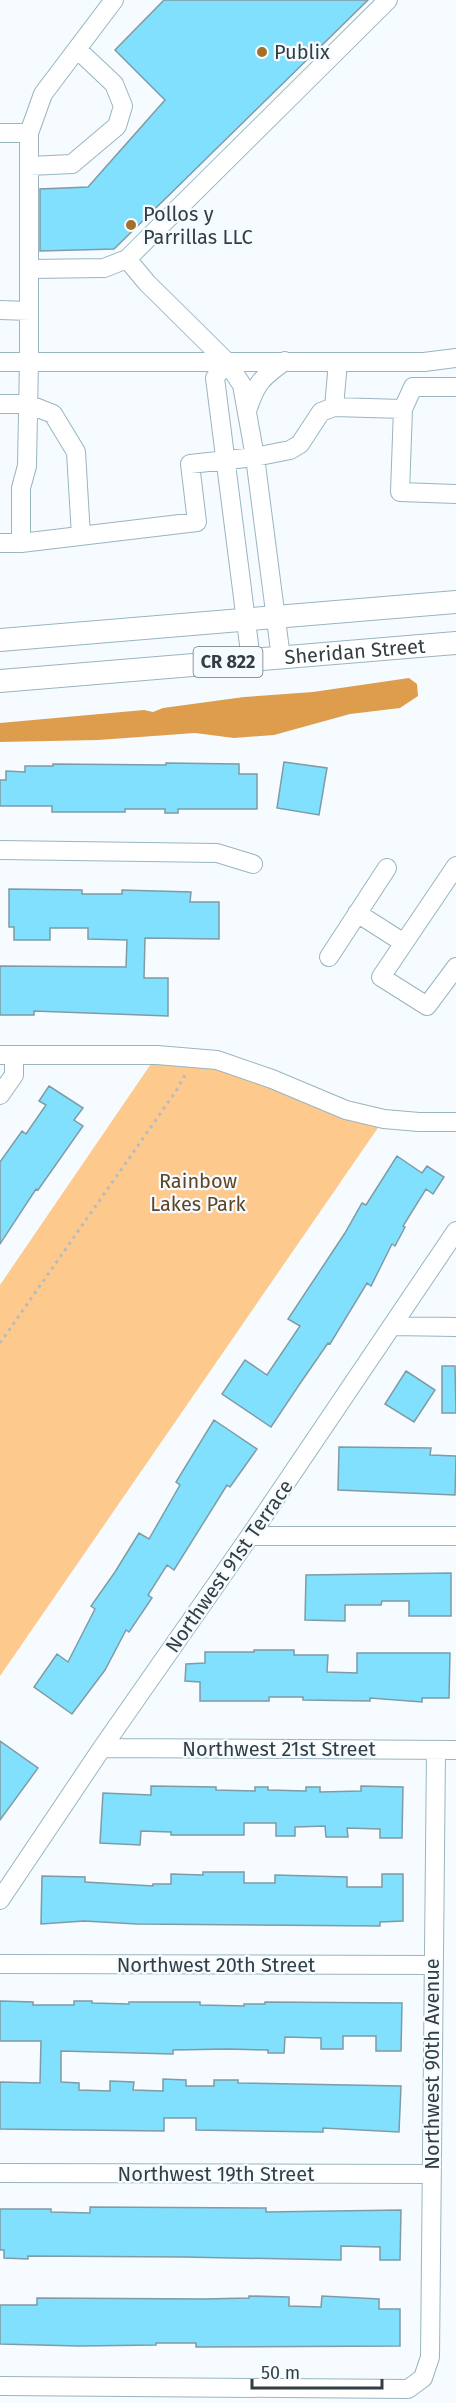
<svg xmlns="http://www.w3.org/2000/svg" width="456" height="2403" font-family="'Fira Sans',sans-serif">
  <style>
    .green { fill: #fdc98d }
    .water { fill: #de9d4c }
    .building { fill: #82e0ff; stroke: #7f9ba5; stroke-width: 1.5 }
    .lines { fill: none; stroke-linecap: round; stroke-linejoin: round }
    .minor-casing { stroke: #99b5c0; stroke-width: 20 }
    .major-casing { stroke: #99b5c0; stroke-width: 24 }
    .path { stroke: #b5bdc0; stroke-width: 3; stroke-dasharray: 3 4.5; stroke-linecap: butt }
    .minor { stroke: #fff; stroke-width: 18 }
    .major { stroke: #fff; stroke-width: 22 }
    .poi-dot { fill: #a46f28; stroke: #f5fbfe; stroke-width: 2 }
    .labels { text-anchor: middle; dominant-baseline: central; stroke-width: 4.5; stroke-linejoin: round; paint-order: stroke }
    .shield { fill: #f5fbfe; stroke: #6c777a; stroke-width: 1.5 }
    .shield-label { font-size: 18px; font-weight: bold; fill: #323e42 }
    .poi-label { font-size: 20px; fill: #323e42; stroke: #f5fbfe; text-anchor: start }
    .street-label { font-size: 20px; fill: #323e42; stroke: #f5fbfe }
    .park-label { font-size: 20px; fill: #604523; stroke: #f5fbfe }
  </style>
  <rect width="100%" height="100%" fill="#f5fbfe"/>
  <path class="green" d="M157,1055L194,1057L384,1119L0,1676V1285Z"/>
  <path class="water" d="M409,678L417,684L418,696L400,708L350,714L274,735L234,738L195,733L98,740L0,742V723L144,710L153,712L163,708L244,697L313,692Z"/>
  <path class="building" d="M164,0H368L114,249L40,251V189L88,187L165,100L115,50Z
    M284,762L327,768L319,815L277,808Z
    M166,763L239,764V774H257V809H178V813H165V809H125V812H52V806H0V780H6V771L25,772V766H53V764L166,765Z
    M9,889L82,890V894H122V890L191,892L190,902H219V939L145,938L144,978H168V1016L34,1011V1015H0V966L126,967L127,940L88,939V928H50V940H14V927H9Z
    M49,1086L83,1108L74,1120L83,1126L38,1190L36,1189L0,1244V1162L22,1131L26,1134L46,1105L39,1101Z
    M397,1156L422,1173L427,1166L444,1177L433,1194L426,1189L403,1226L405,1227L395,1246L392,1244L371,1286L367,1283L330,1344L328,1343L299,1385L271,1427L222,1394L245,1360L267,1375L300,1326L288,1319L345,1233L362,1203L366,1205Z
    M442,1366H455L456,1413H442Z
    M406,1371L435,1390L414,1422L385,1404Z
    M214,1420L257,1449L230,1487L227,1485L174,1570L167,1565L148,1595L152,1598L129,1632L126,1630L105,1670L72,1714L34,1687L57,1654L68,1662L95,1609L91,1606L115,1572L139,1533L149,1539L180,1485L176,1482Z
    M339,1447L431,1448L430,1455L456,1456L455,1495L338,1490Z
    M451,1573V1616H409V1601H382L381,1605H345V1621L305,1620L306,1575Z
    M254,1650H294V1655H328L327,1672L357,1673V1653H450L449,1698H422V1702L370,1698V1701L303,1700V1697H269V1701H200V1682L185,1681L186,1664L205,1663V1652H254Z
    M0,1741L38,1768L0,1820Z
    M151,1786L216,1787V1790L255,1791V1787H268V1790L306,1791V1787H320V1792L361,1791V1786L403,1787L402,1838H380V1829L347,1828L348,1837H326L325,1826L295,1827V1836H276V1823H244V1835H171V1832L141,1831L140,1845L100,1843L103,1793L151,1795Z
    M203,1872H244V1883H275V1875L347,1877V1887H382V1874H403V1921L380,1922V1926L137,1924L84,1921L41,1924L42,1876L85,1877V1882L153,1886V1884H171V1874L203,1875Z
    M0,2001L33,2002V2005H74V2001H92V2003L129,2004V2002H200V2005L244,2006V2004H265V2002L402,2003L401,2051H376V2036H343V2049H321V2038L285,2037L284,2053H268V2050L227,2049L173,2050V2054L61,2051V2082L79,2083V2090L110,2091V2081L134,2082L133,2090L163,2091V2079L186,2080V2086H214V2080H238V2083L401,2086L399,2132L323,2128V2132L196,2130V2118H164V2131L0,2129V2082L40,2083L41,2041H0Z
    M90,2207L266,2208V2212L401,2210L400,2260H380V2247L341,2246V2260L184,2257L28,2256V2259L4,2258V2250H0V2209H51V2212L90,2213Z
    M249,2296L289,2297V2306L321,2307L322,2296L379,2299V2309H400V2346L196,2347V2343H156V2345L79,2346L0,2344V2305H37V2298L204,2299L249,2298Z"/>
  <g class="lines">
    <g class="minor-casing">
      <path id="minor" d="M0,133H29V361L27,466L21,488V543
        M29,133L43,94L114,0
        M29,166L72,164L117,126L123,106L114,84L78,50
        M127,259L147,283L226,361L242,385L255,457L281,658
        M30,269L104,268L127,259L388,0
        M0,310L29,311
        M226,361L215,378L251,660
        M0,362H424L456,358
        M456,387H413L403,409L400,492L456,494
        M0,404H28L53,414L76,452L81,536
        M334,407L338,362
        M247,411C256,383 261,378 285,361
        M0,543H21L197,522L190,464L255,457L290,450L300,444L321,412L334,407L403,409
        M0,850L217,853L253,864
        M456,866L381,977L427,1006L456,967
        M357,913L404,943
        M329,957L387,868
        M0,1055H157L217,1060L272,1079L346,1110L384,1119L419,1122H456
        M0,1095L14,1075V1055
        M392,1326L456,1327
        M250,1536H456
        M102,1748L456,1750
        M0,1900L102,1748L250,1536L456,1231
        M0,1964L432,1965
        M0,2173L432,2174
        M0,2386L408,2389L423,2378L430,2357L436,1750"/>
    </g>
    <g class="major-casing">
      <g id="major">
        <path d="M0,640L456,602"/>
        <path id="s1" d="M0,681L456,643"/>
      </g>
    </g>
    <path class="path" d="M0,1343L176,1091L185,1075"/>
    <use href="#minor" class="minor"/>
    <use href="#major" class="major"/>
  </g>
  <g class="poi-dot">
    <circle cx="262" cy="52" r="6"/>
    <circle cx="131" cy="225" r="6"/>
  </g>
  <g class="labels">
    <rect class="shield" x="193.5" y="647" width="69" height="30" rx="4.5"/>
    <g class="shield-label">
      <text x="228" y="662">CR 822</text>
    </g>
    <g class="poi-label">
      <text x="274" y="52">Publix</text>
      <text x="143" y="214">Pollos y<tspan x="143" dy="23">Parrillas LLC</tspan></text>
    </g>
    <g class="street-label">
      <text stroke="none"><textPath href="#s1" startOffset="356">Sheridan Street</textPath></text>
      <text transform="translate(229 1566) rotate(-55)">Northwest 91st Terrace</text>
      <text x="279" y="1749">Northwest 21st Street</text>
      <text x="216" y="1965">Northwest 20th Street</text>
      <text transform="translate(432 2064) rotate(-90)">Northwest 90th Avenue</text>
      <text x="216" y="2174">Northwest 19th Street</text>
    </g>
    <g class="park-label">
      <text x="198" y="1181">Rainbow<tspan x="198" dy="23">Lakes Park</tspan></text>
    </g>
  </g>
  <path d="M252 2379v9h130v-9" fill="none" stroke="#323e42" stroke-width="3"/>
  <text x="261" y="2379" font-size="18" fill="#323e42" stroke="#f5fbfe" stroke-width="4.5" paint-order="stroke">50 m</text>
</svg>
